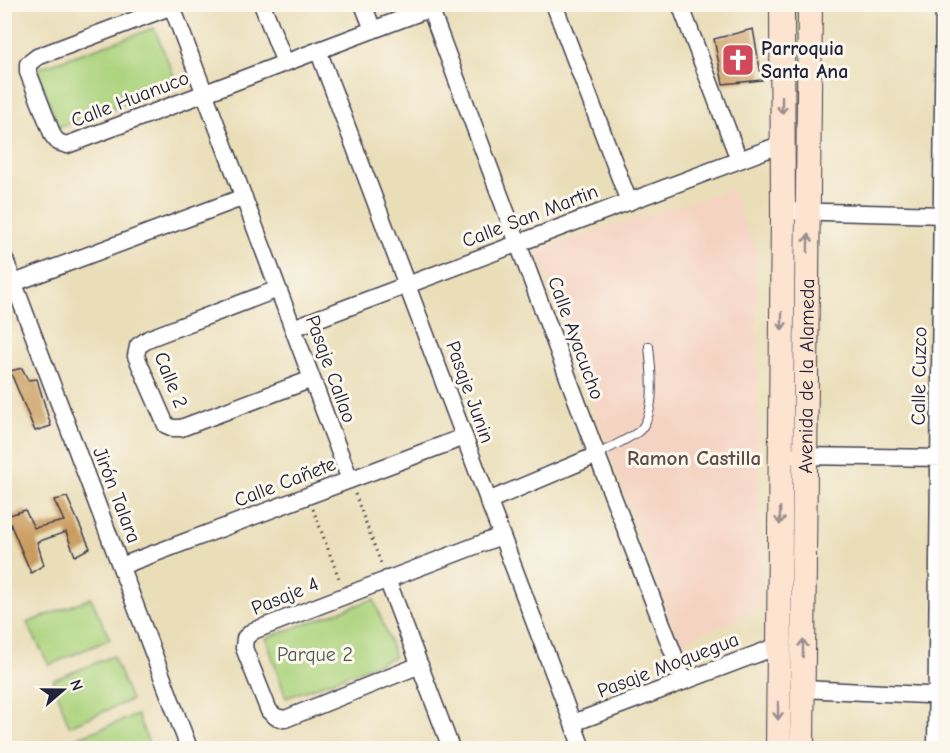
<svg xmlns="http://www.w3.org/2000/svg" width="950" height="753" font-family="'Comic Neue',sans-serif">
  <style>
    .built { fill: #f5d3c2 }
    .green { fill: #add47f; stroke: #687b5d; stroke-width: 1.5 }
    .building { fill: #ca9c5e }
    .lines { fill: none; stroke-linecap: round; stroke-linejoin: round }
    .lane-casing { stroke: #403e4e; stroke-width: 10 }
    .street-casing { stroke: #403e4e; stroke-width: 19 }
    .secondary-casing { stroke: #403e4e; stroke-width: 26 }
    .path { stroke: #403e4e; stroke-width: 3; stroke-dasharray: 1.5 4.5; stroke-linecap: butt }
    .lane { stroke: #fff; stroke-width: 8 }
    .street { stroke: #fff; stroke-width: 16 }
    .secondary { stroke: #fde4d1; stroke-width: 24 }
    .oneway { stroke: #9a8d8e }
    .labels { text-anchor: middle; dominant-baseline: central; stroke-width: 6; stroke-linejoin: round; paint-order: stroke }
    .poi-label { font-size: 20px; font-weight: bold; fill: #22223b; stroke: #fbf7ec; text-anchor: start }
    .street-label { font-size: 20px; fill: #22223b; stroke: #fbf7ec }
    .park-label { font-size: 20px; fill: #4c574f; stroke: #fbf7ec }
    .neighbourhood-label { font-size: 21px; font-weight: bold; fill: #5d4d47; stroke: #fbf7ec }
  </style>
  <rect width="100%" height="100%" fill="#fbf7ec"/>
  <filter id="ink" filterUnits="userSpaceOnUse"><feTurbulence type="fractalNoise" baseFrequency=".0167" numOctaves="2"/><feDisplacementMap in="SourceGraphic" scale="12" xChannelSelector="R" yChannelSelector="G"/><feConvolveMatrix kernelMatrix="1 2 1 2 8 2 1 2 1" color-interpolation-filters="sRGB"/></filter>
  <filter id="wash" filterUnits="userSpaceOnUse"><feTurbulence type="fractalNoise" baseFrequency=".008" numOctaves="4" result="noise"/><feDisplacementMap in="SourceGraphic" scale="24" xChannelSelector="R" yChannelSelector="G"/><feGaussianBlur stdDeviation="1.35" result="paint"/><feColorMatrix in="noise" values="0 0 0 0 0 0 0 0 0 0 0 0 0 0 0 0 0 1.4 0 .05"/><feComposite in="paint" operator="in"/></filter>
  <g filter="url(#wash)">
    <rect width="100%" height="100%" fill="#eadeb9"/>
    <path class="built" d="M731,189L756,251L761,610L679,642L536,250Z"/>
    <path class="green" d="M793,5H805L806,193L791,192Z
      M154,28L178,85L58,127L37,69Z
      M91,598L110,639L49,665L27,623Z
      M374,599L395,657L286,698L266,638Z
      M113,656L131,700L69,726L53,680Z
      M137,715L151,748H75L71,740Z"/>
    <g id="blocks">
      <path class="building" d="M753,29L762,80L723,84L714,39Z
        M22,368L28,380L37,379L51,426L35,431L10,371Z
        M67,497L90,548L75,556L66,532L37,542L44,565L31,573L7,516L25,510L34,528L64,521L54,500Z"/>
    </g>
  </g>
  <g filter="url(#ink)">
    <use href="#blocks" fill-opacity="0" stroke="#403e4e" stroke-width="1.5"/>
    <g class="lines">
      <g class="lane-casing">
        <path id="lane" d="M597,455C610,447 625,441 638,432C658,415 651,369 649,346"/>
      </g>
      <g class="street-casing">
        <path id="street" d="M171,4L350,480
          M262,4L285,63
          M363,4L373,30
          M554,4L629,202
          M680,4L739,160
          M172,6L37,57L28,64V72L53,136L58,142L67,145L439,5
          M430,8L597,455L684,681
          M318,50L582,748
          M783,211L946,215
          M4,257L189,748
          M14,283L244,197
          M278,289L150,338L138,346L136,356L166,425L173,428H181L312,379
          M293,328L782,144
          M796,456L946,458
          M488,501L597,455
          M121,566L464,437
          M387,579L451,748
          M420,665L285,719L276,717L269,711L244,648L245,638L253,631L501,536
          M803,689L946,696
          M573,723L778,646
          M936,748L944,4"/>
      </g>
      <g class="secondary-casing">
        <g id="secondary">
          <path d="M778,748L783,211L782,4"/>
          <path id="s1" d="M802,748L810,4"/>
        </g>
      </g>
      <path class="path" d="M355,494L382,566
        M313,509L340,581"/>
      <use href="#lane" class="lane"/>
      <use href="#street" class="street"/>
      <use href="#secondary" class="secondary"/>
    </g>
    <defs><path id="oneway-shaft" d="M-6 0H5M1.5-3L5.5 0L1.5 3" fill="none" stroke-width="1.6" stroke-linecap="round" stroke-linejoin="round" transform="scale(1.5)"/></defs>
    <g class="oneway">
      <use href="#oneway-shaft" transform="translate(782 105) rotate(90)"/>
      <use href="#oneway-shaft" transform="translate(808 243) rotate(-89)"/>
      <use href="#oneway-shaft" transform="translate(782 321) rotate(90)"/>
      <use href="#oneway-shaft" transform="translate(780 516) rotate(91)"/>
      <use href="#oneway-shaft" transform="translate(803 648) rotate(-89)"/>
      <use href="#oneway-shaft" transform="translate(778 711) rotate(90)"/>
    </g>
  </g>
  <defs>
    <g id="church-square" transform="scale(1.725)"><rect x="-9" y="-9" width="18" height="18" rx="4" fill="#d1495b" stroke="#fbf7ec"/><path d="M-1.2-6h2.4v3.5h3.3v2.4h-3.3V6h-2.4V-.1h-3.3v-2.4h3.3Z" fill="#fff"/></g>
  </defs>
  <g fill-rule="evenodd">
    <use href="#church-square" x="738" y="60"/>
  </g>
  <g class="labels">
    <g class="poi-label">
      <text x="761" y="48">Parroquia<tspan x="761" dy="23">Santa Ana</tspan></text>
    </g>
    <g class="street-label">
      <text transform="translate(130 99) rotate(-21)">Calle Huanuco</text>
      <text transform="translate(530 216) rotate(-21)">Calle San Martin</text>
      <text transform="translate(576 338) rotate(70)">Calle Ayacucho</text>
      <text transform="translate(331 369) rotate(70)">Pasaje Callao</text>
      <text stroke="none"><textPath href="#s1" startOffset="372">Avenida de la Alameda</textPath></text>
      <text transform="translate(919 376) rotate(-89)">Calle Cuzco</text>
      <text transform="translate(171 380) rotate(68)">Calle 2</text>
      <text transform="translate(470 392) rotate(70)">Pasaje Junin</text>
      <text transform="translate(285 482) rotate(-21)">Calle Cañete</text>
      <text transform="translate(117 495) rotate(69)">Jirón Talara</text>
      <text transform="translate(285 596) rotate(-22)">Pasaje 4</text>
      <text transform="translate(668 665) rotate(-21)">Pasaje Moquegua</text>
    </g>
    <g class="park-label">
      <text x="315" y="654">Parque 2</text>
    </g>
    <g class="neighbourhood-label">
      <text x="694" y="458">Ramon Castilla</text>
    </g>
  </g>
  <rect width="950" height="753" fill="none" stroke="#fbf7ec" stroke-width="24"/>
  <g transform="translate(63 690) rotate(70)" stroke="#fbf7ec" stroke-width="4.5" paint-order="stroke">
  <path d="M0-4.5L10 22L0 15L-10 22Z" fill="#22223b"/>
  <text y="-9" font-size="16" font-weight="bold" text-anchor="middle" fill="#22223b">N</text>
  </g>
</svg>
